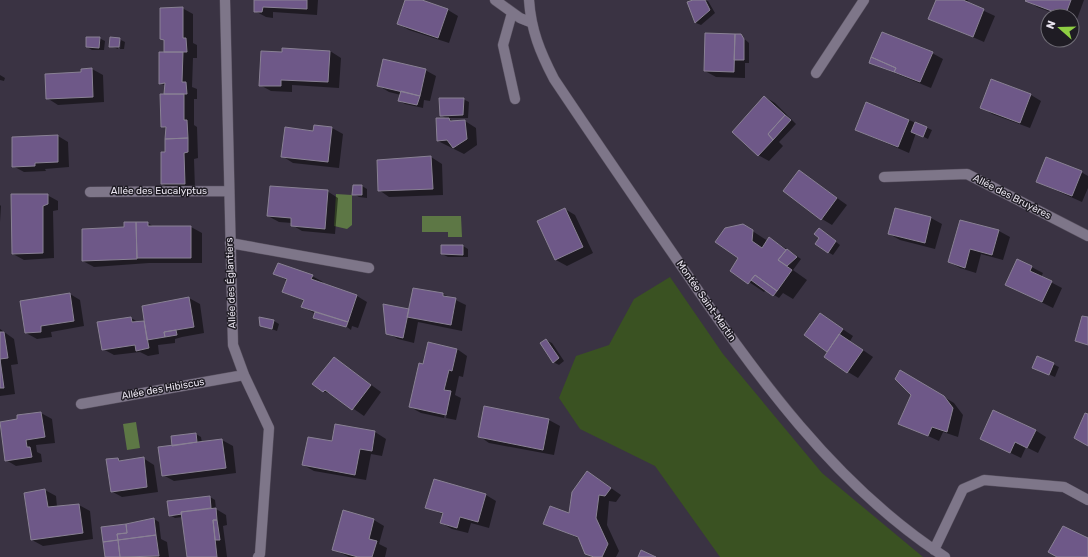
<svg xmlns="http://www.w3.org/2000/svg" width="1088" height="557" font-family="Rubik,sans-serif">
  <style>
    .green { fill: #3a5222 }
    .water { fill: #5d7745 }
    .shadow { fill: #0007 }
    .building { fill: #6e5888; stroke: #898194 }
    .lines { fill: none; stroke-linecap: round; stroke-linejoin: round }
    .minor-casing { stroke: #595260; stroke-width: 11 }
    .minor { stroke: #7e7689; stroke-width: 10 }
    .labels { text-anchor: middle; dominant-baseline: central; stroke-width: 3; stroke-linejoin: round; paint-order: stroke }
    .street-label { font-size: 10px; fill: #e8e3ee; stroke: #1f1c24 }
  </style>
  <rect width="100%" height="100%" fill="#3a3343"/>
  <path class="green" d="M670,277L723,354L822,473L923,557H720L655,466L580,429L559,398L576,356L609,345L634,299Z"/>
  <path class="water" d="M336,194L352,195V225L347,229L334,226Z
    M422,216H461L462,237H448V232H422Z
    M136,422L140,448L127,450L123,424Z"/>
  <path class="shadow" d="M255,0H318L317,15L273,12V18L266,17L255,11Z
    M406,0H419L448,10L458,16L449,43L409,30L398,24Z
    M696,0L708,1L715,13L701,25L696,23L688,3Z
    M937,0H968L967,3L995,16L984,42L929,18Z
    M1027,0H1084L1076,22L1072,20V16H1061L1037,7Z
    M182,8L193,14V43L197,45V58H193L192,87L197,89V99H194V125L197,127L198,158L194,159L195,190H173L162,184L166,152L167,129L162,126L166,86L160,83L165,53V41L161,39Z
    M740,35L749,43V63H745V78L716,77L705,71Z
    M99,38L105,41L104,50H92L87,47Z
    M119,39L125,42L124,49H120L121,40H119L118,49L110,46Z
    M330,51L341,58L339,88L292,85V92L271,91L260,85L283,53Z
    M932,53L943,59L931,88L875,65Z
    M92,69L103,75L104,102L58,105L47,98L82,73Z
    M425,70L436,76L430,101L424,100L423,108L405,104L399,101L401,95L389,92L379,86Z
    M0,75L5,78L4,81L0,80Z
    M1031,95L1041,101L1030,128L992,114L982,107Z
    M765,97L775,103L796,124L779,142L783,146L769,161L758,155Z
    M463,99L469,102L468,118H448L455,122L465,121L476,128L477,145L464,154L438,141L447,119L441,115Z
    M909,120L932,130L928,139L916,133L909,153L856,130Z
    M315,126L332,128L343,134L339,168L293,163L282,156L314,132Z
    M58,136L68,142L69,167L45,169L46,171L24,172L13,166Z
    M431,157L442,164L443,195L389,197L379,190L378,161Z
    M799,171L847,205L832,225L822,219Z
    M1081,172L1088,176V188L1082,202L1037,182Z
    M362,186L367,189V198L359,197L354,194Z
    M327,191L338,198L335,234L302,231L292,225V223L279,222L268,216Z
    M47,195L58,201V210L53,211L54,258L24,260L13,254Z
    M0,205L1,206L0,222Z
    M565,209L575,215L593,253L567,266L556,260L538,221Z
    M896,209L931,218L942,224L935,249L900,240L889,234Z
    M960,221L999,231L1010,237L1003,260L981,254L976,273L960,268L949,262Z
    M125,223H148L154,227H191L202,233V263H149L94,267L83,261L125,228Z
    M743,225L768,241L770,239L785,248L801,259L793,270L807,280L793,299L783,293L779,298L766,290L764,292L731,270L740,258Z
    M819,229L840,245L833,255L828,252L821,238Z
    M463,246L468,249V257H448L442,254Z
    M1018,260L1043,273L1041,277L1062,288L1053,308L1017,290Z
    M275,274L312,276L323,282L322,284L357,296L367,302L358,328L352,326L351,330L347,327L348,324L319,319V320L314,318L316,314L302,307L304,301L283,291L288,281Z
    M70,294L80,300L84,326L51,332L52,337L37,339L26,333Z
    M443,294L466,305L462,331L418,322L414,343L398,339L387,333L410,310Z
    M189,298L200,304L204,333L182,337L175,339V343L158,345L159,354L148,356L140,352L114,355L103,349L131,318L138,322H146Z
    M820,314L853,336L850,341L873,357L858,378L848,372L829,351L805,335Z
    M274,321L279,324L277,331L261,325Z
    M0,329L14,339L18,364L11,365L15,394L0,396Z
    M546,340L552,343L564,361L559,365L553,362Z
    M457,349L467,356L463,377L459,376L455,395L461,398L456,420L446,418L451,392H449L444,418L421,413L410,407Z
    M1038,357L1059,367L1055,377L1039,370Z
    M334,358L381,392L364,416L335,396L323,391Z
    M900,371L954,403L963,415L958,437L943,432L939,441L900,423L912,394Z
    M485,407L549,420L560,426L554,455L489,443L479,436Z
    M41,413L52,419L55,443L36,445L37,452L41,454L42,462L16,466L6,460L18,420V416Z
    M336,425L375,432L386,439L382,456L371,454L366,480L314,471L303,465L333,443Z
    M1035,430L1046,437L1038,453L1026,447L1021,458L992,444Z
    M196,434L201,437L202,443L222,440L233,446L236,473L174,481L163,475L174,446Z
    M143,458L154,465L158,492L122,497L111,491L118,459L122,461Z
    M588,472L621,495L616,502L609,501L607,525L619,551L616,557H593L586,553L580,539L545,523L570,514Z
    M45,490L56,496L57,507L79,505L90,511L93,539L43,546L32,540Z
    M486,495L496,501L489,528L471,523L468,533L452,529L441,523L444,515L427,507Z
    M210,497L215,500L216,509L226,515L227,525L223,526L227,557H188L183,517L175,518L170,515Z
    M154,519L159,522L161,539L167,542L169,557H106L103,528Z
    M374,520L384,526L379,544L387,548L385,557H349L333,549Z"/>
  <path class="building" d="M254,0H307V9L263,7L262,12H254Z
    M405,0H422L448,9L438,38L397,24Z
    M693,0H705L710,10L695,23L687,2Z
    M936,0H963L984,9L973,37L928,19Z
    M1026,0H1071L1065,16L1025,1Z
    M183,7V38H186L187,52H164V40L160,39V8Z
    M882,32L933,52L920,82L894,72L896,68L871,57Z
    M705,33L735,34L734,72L704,71Z
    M735,34H741L744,39V60H734Z
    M86,37H100L99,48L86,47Z
    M110,37L120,38L119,47H109Z
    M282,48L330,51L328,82L281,80V86H259L261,51L282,52Z
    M159,52H183L182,82H186L187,94H164L165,83L159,84Z
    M871,57L896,68L894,72L869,63Z
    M383,59L426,69L420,96L377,86Z
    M92,68L93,97L46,99L45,74L81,72V69Z
    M991,79L1031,94L1020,123L980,108Z
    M401,91L420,96L417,105L398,101Z
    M160,94H184V120H187L188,138L165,139L166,127H161Z
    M764,96L785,115L768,134L773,140L758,156L732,132Z
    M439,98H464L463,115L440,116Z
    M866,102L909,120L898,147L855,130Z
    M785,115L791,120L773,140L768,134Z
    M436,118H449L450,121L465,120L467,139L453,148L447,140L437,141Z
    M915,122L927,127L923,137L911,132Z
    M314,125L332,127L328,162L281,157L285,127L313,131Z
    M58,135V162L35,163V166L12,167V137Z
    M188,138V152L184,153L185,184H161V152H165V139Z
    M431,156L433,189L378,191L377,160Z
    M1046,157L1082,171L1072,196L1036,182Z
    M799,170L837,198L821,220L783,191Z
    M353,185H362V195H352Z
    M270,186L328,190L325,229L291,226V218L267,216Z
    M11,194H48V204L43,206V253L12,254Z
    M565,208L583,247L555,260L537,221Z
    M895,208L931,217L925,243L888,234Z
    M960,220L999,230L992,255L970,249L965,268L948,262Z
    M124,222H136L137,259L82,261V229L124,227Z
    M136,222H148V226H191V258H137Z
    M743,224L753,230L752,241L762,248L769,237L786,250L778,260L792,270L777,291L755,275L748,284L730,271L738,258L715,242L725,228Z
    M819,228L836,241L828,253L815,244L819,238L814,234Z
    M441,245H463V255L441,254Z
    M787,249L797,257L787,266L778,260Z
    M1017,259L1032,266L1030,271L1052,281L1042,302L1005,285Z
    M278,263L313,275L311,279L357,295L348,322L301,307L304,300L282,292L287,279L273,274Z
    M755,275L777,291L773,296L751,280Z
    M413,288L443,293V296L456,298L451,325L407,317Z
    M70,293L74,321L41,326V332L25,333L20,301Z
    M189,297L194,327L164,332L165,337L147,340L142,306Z
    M383,304L409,309L403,338L386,334Z
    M315,312L348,322L346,327L313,318Z
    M820,313L843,329L827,352L804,335Z
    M1082,316L1088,317V345L1075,341Z
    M131,317L132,322L144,321L149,348L136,351L135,345L102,350L97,322Z
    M259,317L274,320L272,329L260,326Z
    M176,330L177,335L165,337L164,332Z
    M0,332H4L8,358L0,359L4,388H0Z
    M839,334L863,350L847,373L824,357Z
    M546,339L559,358L553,363L540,343Z
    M428,342L457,349L452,371L449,370L444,390L451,391L446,415L409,407L419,363L423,364Z
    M1037,356L1054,363L1049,375L1032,368Z
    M334,357L371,385L352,410L325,390L323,392L312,384Z
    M900,370L944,396L953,408L947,432L932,427L928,436L898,424L911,395L895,379Z
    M484,406L549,419L543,450L478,437Z
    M993,410L1036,430L1027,448L1015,442L1010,453L980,439Z
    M41,412L45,437L26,440L27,447H30L32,457L5,461L0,422L17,419V415Z
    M1085,413L1088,414V446L1074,438Z
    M335,424L375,431L372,451L360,449L355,475L302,465L308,437L332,441Z
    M196,433L197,442L172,446L171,436Z
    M222,439L226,468L162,476L158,447Z
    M144,457L147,487L111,492L106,459L118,458L119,461Z
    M587,471L611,488L605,496L599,495L596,518L608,544L602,557H594L585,554L578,537L543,524L550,506L569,513L572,492Z
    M434,479L486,494L478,522L460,517L457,528L440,523L443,513L425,508Z
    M45,489L48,507L79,504L83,533L31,540L24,493Z
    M210,496L211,508L181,512L182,514L169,516L167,501Z
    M216,508L217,520H213L217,557H187L181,512Z
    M343,510L374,519L369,539L377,541L372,557H358L332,550Z
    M154,518L156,535L118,540L117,534L127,533L126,524Z
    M213,520H217L220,540H215Z
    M126,524L127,533L117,534L118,540L103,542L101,527Z
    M1063,526L1088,538V557H1057L1048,552Z
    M156,535L159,556L120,557L118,540Z
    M118,540L120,557H105L103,542Z
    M641,550L656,557H638Z"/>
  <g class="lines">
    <g class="minor-casing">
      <path id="minor" d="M225,0L233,345L244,375L269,428L260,554L258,557
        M495,0L520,18L530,22
        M529,0C531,30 540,52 554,79C596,142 639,204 682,267C756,375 834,485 945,557
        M512,13L503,45L515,99
        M816,73L864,0
        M884,177L967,174L1088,236
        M90,192L229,191
        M230,243L369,268
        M81,404L244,375
        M934,550L963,489L984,480L1064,487L1088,500"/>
    </g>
    <use href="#minor" class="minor"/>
  </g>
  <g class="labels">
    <g class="street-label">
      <text x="159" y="191">Allée des Eucalyptus</text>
      <text transform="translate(1012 197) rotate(27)">Allée des Bruyères</text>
      <text transform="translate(231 283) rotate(-92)">Allée des Églantiers</text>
      <text transform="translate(706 301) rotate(55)">Montée Saint-Martin</text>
      <text transform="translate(163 389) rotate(-10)">Allée des Hibiscus</text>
    </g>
  </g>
  <g transform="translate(1060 28) rotate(290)"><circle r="19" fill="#1f1c24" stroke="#6f6c75"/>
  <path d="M0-3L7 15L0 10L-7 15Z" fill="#8ece43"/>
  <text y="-6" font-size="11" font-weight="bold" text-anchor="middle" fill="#e8e3ee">N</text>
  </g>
</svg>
